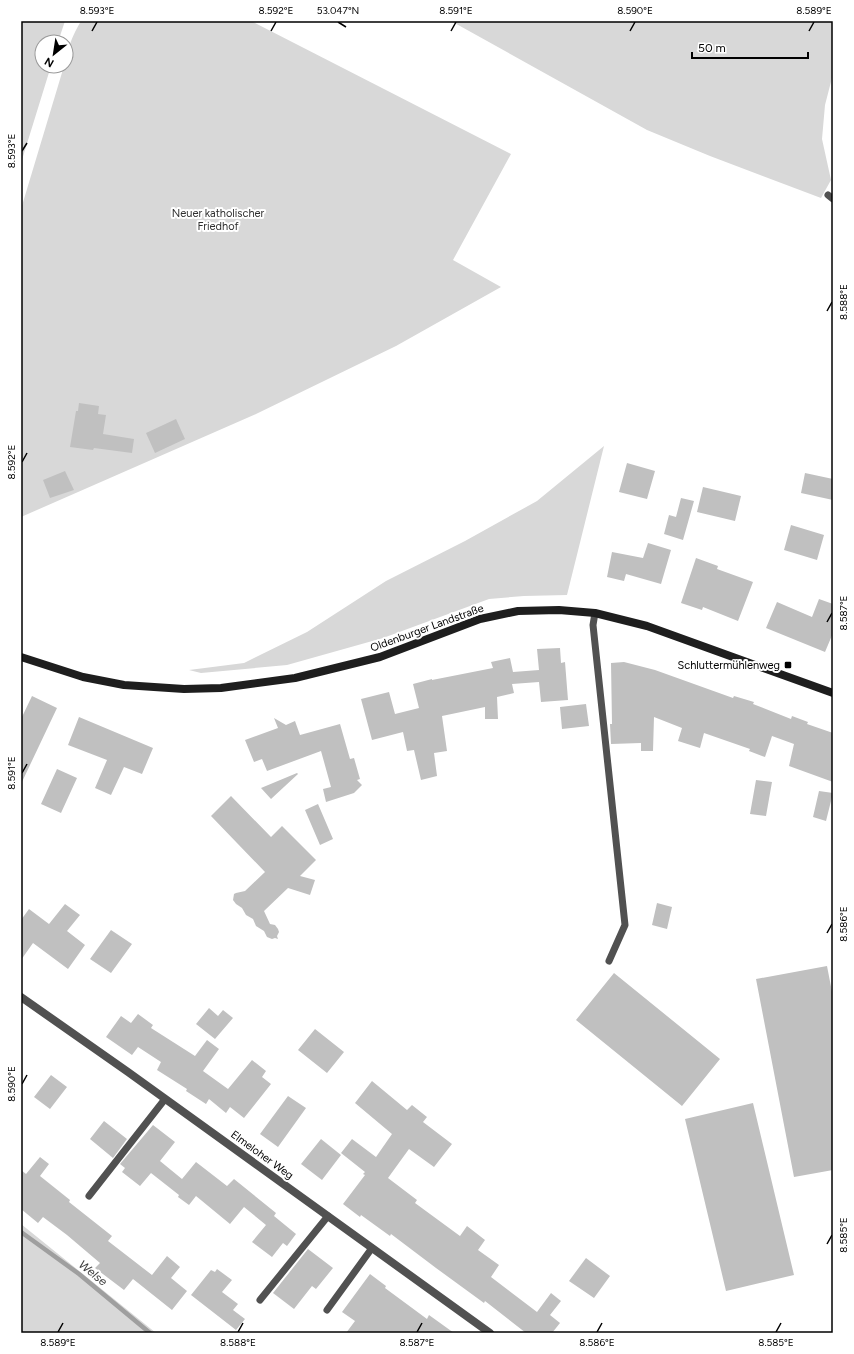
<svg xmlns="http://www.w3.org/2000/svg" width="854" height="1354" font-family="Figtree,sans-serif">
  <style>
    .green { fill: #d8d8d8 }
    .lines { fill: none; stroke-linecap: round; stroke-linejoin: round }
    .stream { stroke: #9f9f9f; stroke-width: 4.5 }
    .building { fill: #c0c0c0 }
    .lane { stroke: #515151; stroke-width: 7 }
    .street { stroke: #515151; stroke-width: 8 }
    .secondary { stroke: #1e1e1e; stroke-width: 8 }
    .ticks { fill: none; stroke: #000; stroke-width: 1.5 }
    .poi-dot { fill: #000; stroke: #fff; stroke-width: 1.5 }
    .labels { text-anchor: middle; dominant-baseline: central; stroke-width: 4; stroke-linejoin: round; paint-order: stroke }
    .park-label { font-size: 11px; fill: #2f2f2f; stroke: #fff }
    .street-label { font-size: 11px; fill: #000; stroke: #fff }
    .poi-label { font-size: 11px; fill: #000; stroke: #fff; text-anchor: end }
    .water-label { font-size: 12px; font-style: italic; fill: #404040; stroke: #fff }
    .neatline { fill: none; stroke: #000; stroke-width: 1.5 }
    .ticks-label { font-size: 10px; text-anchor: middle; fill: #000 }
  </style>
  <rect width="100%" height="100%" fill="#fff"/>
  <path class="green" d="M21,21H65L58,42H42V66H51L21,163Z
    M81,21H251L511,154L453,260L501,287L396,346L256,414L21,517V209L64,66H66C66,49 73,35 81,21Z
    M451,21H833V74L825,105L822,139L831,180L821,198L710,156L647,130Z
    M604,446L567,595L524,596L489,599L383,638L287,665L201,673L189,670L244,663L307,632L386,581L465,541L537,501Z
    M21,1224L156,1333H21Z"/>
  <g class="lines">
    <path class="stream" d="M21,1232L79,1274L150,1333"/>
  </g>
  <path class="building" d="M79,403L99,406L98,414L106,415L103,434L134,439L132,453L94,448L93,450L70,447L76,411H78Z
    M176,419L185,439L155,453L146,433Z
    M627,463L655,471L647,499L619,492Z
    M65,471L74,490L50,498L43,480Z
    M805,473L833,479V500L801,493Z
    M703,487L741,496L735,521L697,512Z
    M681,498L694,501L683,540L664,534L669,515L676,517Z
    M791,525L824,535L817,560L784,550Z
    M648,543L671,550L661,584L626,574L624,581L607,577L612,552L643,558Z
    M696,558L718,566L717,569L753,582L738,621L703,607L702,610L681,603Z
    M819,599L833,604V633L825,652L766,628L777,602L812,617Z
    M560,648L561,663L565,662L568,700L541,702L539,682L512,684L514,693L497,697L498,719H485V707L442,716L447,751L434,753L437,776L421,780L414,750L407,751L403,732L372,740L361,699L389,692L395,714L419,708L413,684L432,679V680L493,668L491,662L510,658L513,672L539,670L537,649Z
    M624,662L655,670L733,698L734,696L754,702L753,704L791,719L792,716L808,722L807,724L833,733V782L789,766L794,744L772,736L765,757L749,751L750,749L704,733L700,748L678,741L682,728L654,717L653,751H641V743L611,744L610,724H612L611,663Z
    M32,696L57,708L21,784V719Z
    M586,704L589,726L562,729L560,707Z
    M79,717L153,748L142,774L124,767L111,795L95,788L107,760L68,745Z
    M274,718L286,725L295,721L300,735L340,724L350,759L354,758L360,779L357,780L362,785L354,793L326,802L323,789L331,787L321,751L267,771L262,759L254,762L245,740L278,728Z
    M57,769L77,778L61,813L41,804Z
    M297,773L298,774L271,799L261,788Z
    M756,780L772,782L766,816L750,814Z
    M819,791L833,793L826,821L813,817Z
    M231,796L271,837L282,826L316,860L300,876L315,880L310,895L288,888L264,911L270,924L275,925L278,929L279,932L277,936L278,939L275,938L272,939L267,937L264,931L256,926L253,919L246,915L242,908L236,904L233,900L234,894L236,893L245,891L265,872L211,816Z
    M318,804L333,839L320,845L305,810Z
    M657,903L672,907L667,929L652,925Z
    M65,904L80,915L67,931L85,945L68,969L33,943L21,960V920L29,909L49,924Z
    M111,930L132,944L111,973L90,959Z
    M827,966L833,997V1170L794,1177L756,979Z
    M614,973L720,1059L682,1106L576,1020Z
    M209,1008L218,1016L223,1010L233,1018L215,1039L196,1024Z
    M138,1014L153,1025L151,1028L195,1056L207,1040L219,1049L203,1071L228,1089L252,1060L266,1071L262,1077L271,1084L244,1118L230,1107L226,1113L209,1099L206,1104L186,1091L187,1089L157,1070L161,1062L138,1047L132,1055L106,1037L121,1016L131,1023Z
    M315,1029L344,1052L327,1073L298,1050Z
    M51,1075L67,1087L50,1109L34,1097Z
    M372,1081L407,1110L412,1105L427,1117L423,1122L452,1144L434,1167L409,1149L388,1178L417,1200L415,1203L460,1236L467,1226L485,1240L478,1250L499,1265L491,1277L537,1312L551,1293L561,1301L550,1315L560,1323L552,1333H526L485,1301L484,1303L436,1268L391,1234L390,1236L361,1215L360,1217L343,1204L365,1175L363,1174L365,1172L341,1153L352,1139L376,1157L392,1134L355,1103Z
    M288,1096L306,1108L278,1147L260,1134Z
    M753,1103L794,1275L726,1291L685,1119Z
    M104,1121L127,1139L113,1158L90,1139Z
    M153,1125L175,1142L160,1161L182,1179L196,1162L227,1186L234,1179L276,1213L274,1216L296,1234L287,1246L283,1243L272,1257L252,1242L266,1225L244,1207L230,1224L196,1196L189,1205L178,1197L179,1195L151,1173L140,1186L122,1172L125,1168L120,1164Z
    M321,1139L341,1155L322,1180L301,1164Z
    M40,1157L49,1164L40,1176L70,1200L69,1202L112,1236L108,1241L152,1275L167,1256L180,1267L171,1278L187,1291L172,1310L133,1279L124,1290L95,1268L100,1263L67,1235L43,1217L38,1223L21,1209V1170L26,1174Z
    M308,1249L333,1268L316,1289L312,1286L294,1309L273,1293Z
    M586,1258L610,1276L594,1298L569,1281Z
    M217,1269L232,1280L222,1292L238,1304L233,1310L245,1319L236,1330L191,1295L211,1270L215,1272Z
    M370,1274L386,1286L385,1288L427,1319L429,1315L454,1333H346L355,1321L342,1312Z"/>
  <g class="lines">
    <path class="lane" d="M828,195L833,199
      M595,613L593,625L625,925L609,961
      M89,1196L165,1099
      M260,1300L328,1216
      M327,1310L372,1248"/>
    <path class="street" d="M21,997L128,1072L490,1333"/>
    <path class="secondary" d="M21,657L83,677L124,685L184,689L221,688L295,678L380,657L480,619L518,611L559,610L595,613L647,626L833,693"/>
  </g>
  <path class="ticks" d="M338,22L346,27M92,31L97,22M271,31L276,22M451,31L456,22M630,31L635,22M809,31L814,22M22,151L27,143M827,311L832,302M22,462L27,453M827,622L832,613M22,773L27,764M827,933L832,924M22,1084L27,1075M827,1244L832,1235M58,1332L63,1323M238,1332L243,1323M417,1332L422,1323M597,1332L602,1323M776,1332L781,1323"/>
  <rect class="poi-dot" x="784" y="661" width="8" height="8" rx="2"/>
  <g class="labels">
    <g class="park-label">
      <text x="218" y="213">Neuer katholischer<tspan x="218" dy="13">Friedhof</tspan></text>
    </g>
    <g class="street-label">
      <text transform="translate(427 628) rotate(-20)">Oldenburger Landstraße</text>
      <text transform="translate(262 1155) rotate(36)">Elmeloher Weg</text>
    </g>
    <g class="poi-label">
      <text x="780" y="665">Schluttermühlenweg</text>
    </g>
    <g class="water-label">
      <text transform="translate(93 1273) rotate(39)">Welse</text>
    </g>
  </g>
  <rect width="854" height="1354" fill="none" stroke="#ffffff" stroke-width="44"/>
  <g transform="translate(54 54) rotate(210)"><circle r="19" fill="#ffffff" stroke="#999999"/>
  <path d="M0-3L7 15L0 10L-7 15Z" fill="#000000"/>
  <text y="-6" font-size="11" font-weight="bold" text-anchor="middle" fill="#000000">N</text>
  </g>
  <path d="M692 52v6h116v-6" fill="none" stroke="#000000" stroke-width="2"/>
  <text x="698" y="52" font-size="12" fill="#000000" stroke="#ffffff" stroke-width="3" paint-order="stroke">50 m</text>
  <rect x="22" y="22" width="810" height="1310" class="neatline"/>
  <g class="ticks-label">
    <text x="97" y="14">8.593°E</text>
    <text x="276" y="14">8.592°E</text>
    <text x="338" y="14">53.047°N</text>
    <text x="456" y="14">8.591°E</text>
    <text x="635" y="14">8.590°E</text>
    <text x="814" y="14">8.589°E</text>
    <text transform="translate(11 151) rotate(-90)" y="4">8.593°E</text>
    <text transform="translate(843 302) rotate(-90)" y="4">8.588°E</text>
    <text transform="translate(11 462) rotate(-90)" y="4">8.592°E</text>
    <text transform="translate(843 613) rotate(-90)" y="4">8.587°E</text>
    <text transform="translate(11 773) rotate(-90)" y="4">8.591°E</text>
    <text transform="translate(843 924) rotate(-90)" y="4">8.586°E</text>
    <text transform="translate(11 1084) rotate(-90)" y="4">8.590°E</text>
    <text transform="translate(843 1235) rotate(-90)" y="4">8.585°E</text>
    <text x="58" y="1346">8.589°E</text>
    <text x="238" y="1346">8.588°E</text>
    <text x="417" y="1346">8.587°E</text>
    <text x="597" y="1346">8.586°E</text>
    <text x="776" y="1346">8.585°E</text>
  </g>
</svg>
